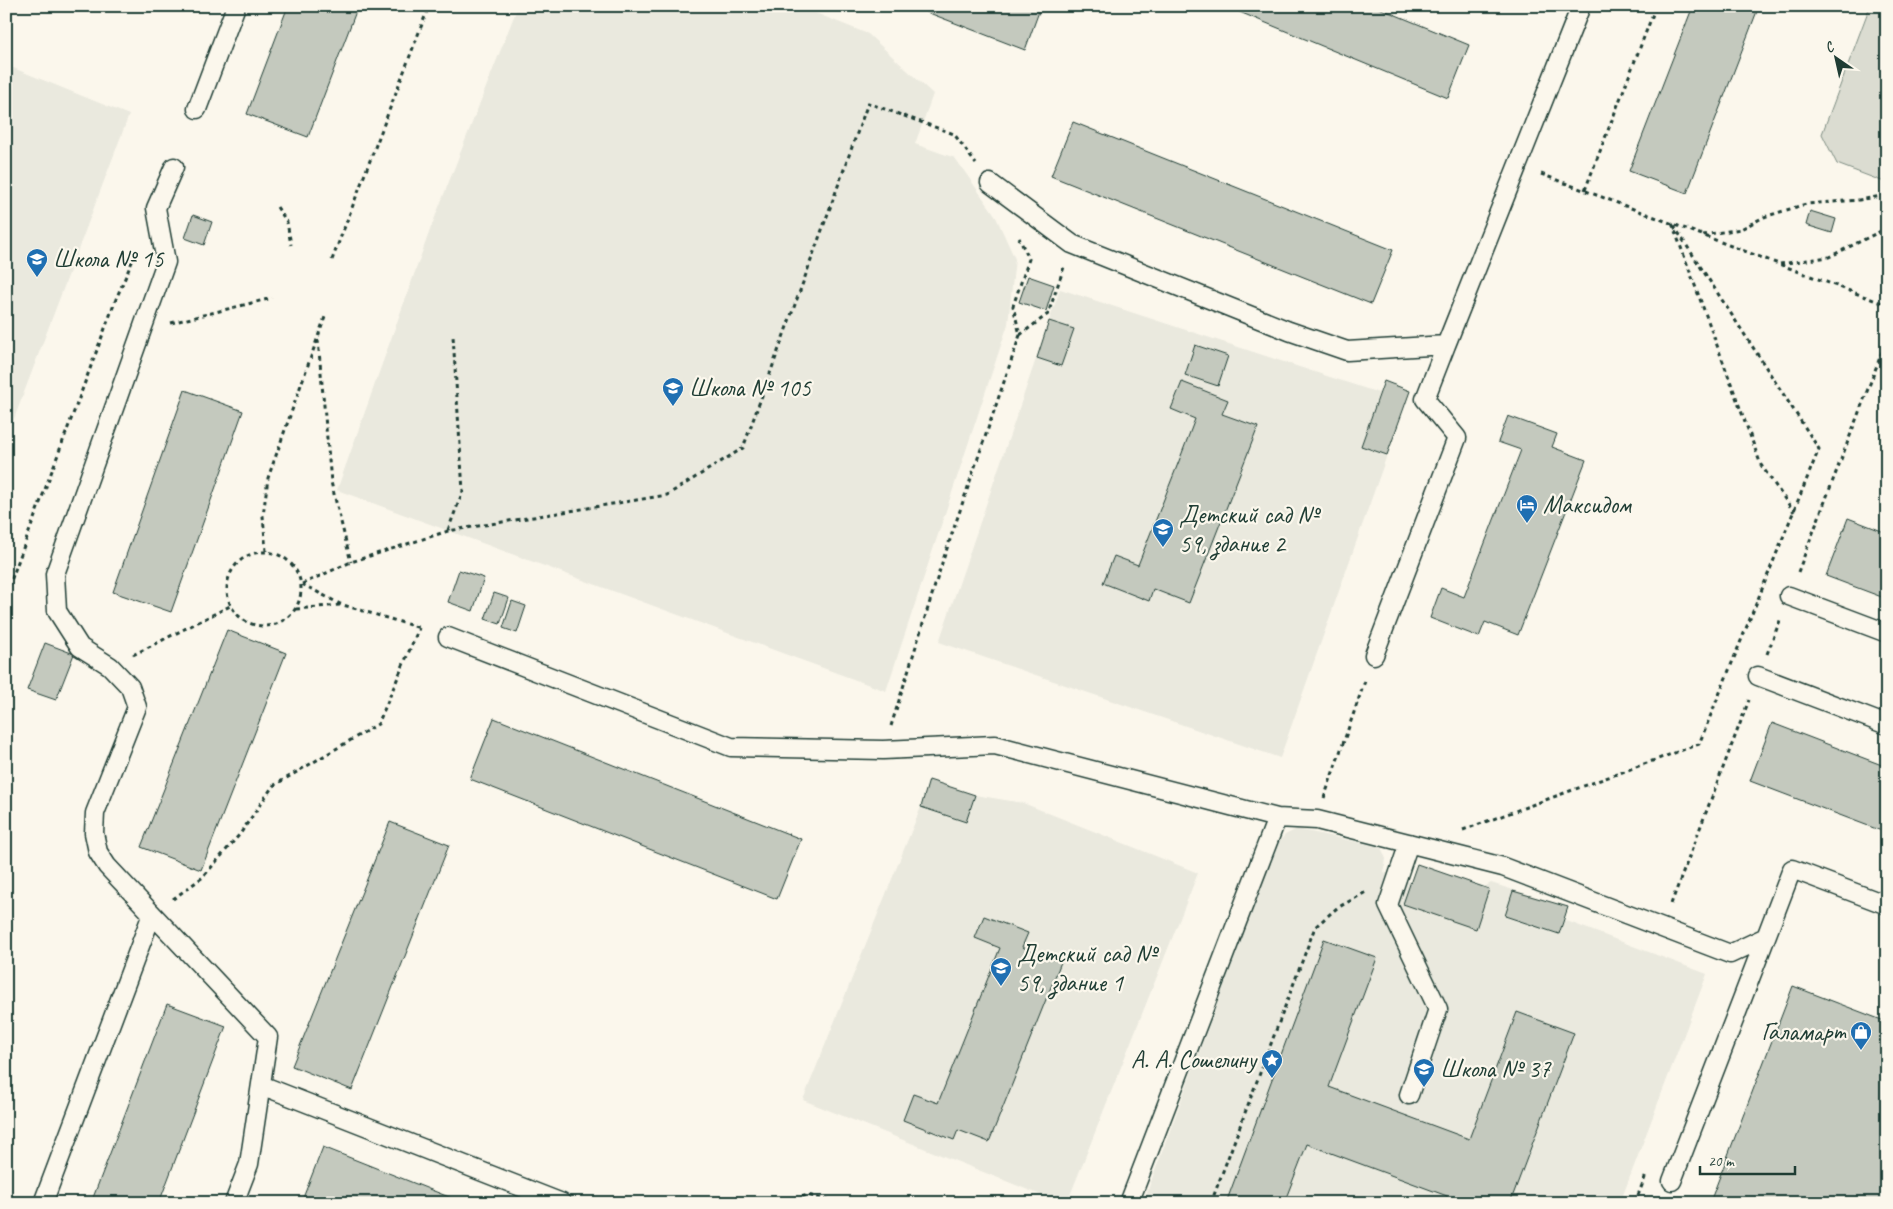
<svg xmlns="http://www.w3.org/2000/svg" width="1893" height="1209" font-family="Caveat,sans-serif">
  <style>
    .built { fill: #eae9de }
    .green { fill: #dbdcd1; stroke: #7d8c82 }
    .building { fill: #c4c9be; stroke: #1f3d34 }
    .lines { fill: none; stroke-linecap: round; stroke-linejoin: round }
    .service-casing { stroke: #1f3d34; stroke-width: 21 }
    .path { stroke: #1f3d34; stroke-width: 3; stroke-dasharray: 4 4; stroke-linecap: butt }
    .service { stroke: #fbf7ec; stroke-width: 18 }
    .labels { text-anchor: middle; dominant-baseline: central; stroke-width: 4.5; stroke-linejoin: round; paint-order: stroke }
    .poi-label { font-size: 25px; fill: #1f3d34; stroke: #fbf7ec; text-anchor: start }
  </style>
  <rect width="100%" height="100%" fill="#fbf7ec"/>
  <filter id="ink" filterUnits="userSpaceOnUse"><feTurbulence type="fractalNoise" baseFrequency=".02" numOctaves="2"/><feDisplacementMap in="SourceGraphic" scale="10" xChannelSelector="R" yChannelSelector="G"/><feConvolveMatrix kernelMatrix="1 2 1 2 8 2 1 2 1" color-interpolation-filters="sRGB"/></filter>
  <g filter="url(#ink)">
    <path class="built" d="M518,6H798L868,34L933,94L915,144L955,158L995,215L1015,259L1008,324L886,691L337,490L430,230Z
      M6,65L129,115L6,440Z
      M1060,289L1379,393L1361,446L1387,455L1280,758L939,642Z
      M929,780L975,795L1023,803L1198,873L1067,1203H1061L803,1100L921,807Z
      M1297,829L1381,847L1386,859L1384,872L1411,882L1417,864L1484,887L1491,883L1568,907L1564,920L1707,974L1620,1203H1143L1276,845L1285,835Z"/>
    <path class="green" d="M1870,6H1887V183L1837,164L1822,134Z"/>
    <path class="building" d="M288,6H358L308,137L247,114Z
      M911,6H1041L1025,50Z
      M1225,6H1374L1469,45L1448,98Z
      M1693,6H1759L1687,193L1629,171Z
      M1073,122L1393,250L1371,304L1051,176Z
      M1810,211L1836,219L1832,233L1806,225Z
      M193,215L212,222L204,245L185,238Z
      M1028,276L1054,285L1046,311L1019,302Z
      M1049,321L1074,329L1061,366L1037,358Z
      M1195,345L1228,356L1218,386L1185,375Z
      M1384,381L1410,391L1387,455L1361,446Z
      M1182,382L1228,400L1222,414L1258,427L1189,603L1153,589L1149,601L1103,583L1114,556L1138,565L1179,461L1195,419L1171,409Z
      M185,390L243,411L171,612L113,592Z
      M1508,416L1557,434L1552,447L1586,460L1518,635L1485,622L1479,637L1430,618L1441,588L1464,597L1521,450L1498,442Z
      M1848,518L1887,533V599L1826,576Z
      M459,570L484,578L473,611L448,602Z
      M494,593L509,598L500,624L485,619Z
      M512,601L526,606L517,633L503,628Z
      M227,630L286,653L201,870L141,847Z
      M45,643L74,654L56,700L27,690Z
      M494,718L801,839L777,899L470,779Z
      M1772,723L1887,767V833L1750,781Z
      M929,780L975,795L966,822L921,807Z
      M390,822L449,845L352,1090L292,1066Z
      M1417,864L1489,889L1476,929L1403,904Z
      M1513,891L1568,907L1559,934L1505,916Z
      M984,916L1028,933L1022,947L1061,962L989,1142L958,1130L954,1140L903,1120L913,1094L938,1103L1000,948L975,938Z
      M1324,939L1377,958L1329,1087L1469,1139L1517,1012L1574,1033L1510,1203H1445L1447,1196L1307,1144L1284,1203H1226Z
      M1793,986L1887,1022V1203L1710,1202Z
      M167,1004L226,1026L159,1203H91Z
      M323,1147L464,1203H301Z"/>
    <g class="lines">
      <g class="service-casing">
        <path id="service" d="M197,109L236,6
          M174,167L156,208L166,262L55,574L57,611L80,647L110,666L130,687L137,707L95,813L94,833L98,852L107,866L268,1037L249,1164L234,1203
          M990,183L1072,244L1289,331L1347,351L1446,345L1581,6
          M1789,596L1887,633
          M448,637L731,747L883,750L995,745L1277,818L1317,820L1503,867L1730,954L1766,937L1792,869L1887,905
          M1374,655L1457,438L1425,399L1446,345
          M1758,676L1887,725
          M261,1085L562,1203
          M1409,1095L1438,1009L1388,905L1409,843
          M1672,1181L1766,937
          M43,1203L152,914
          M1129,1203L1277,818"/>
      </g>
      <path class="path" d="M1541,174L1887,305
        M1585,190L1656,6
        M277,207L287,222L291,245
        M1703,235L1741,229L1764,217L1806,204L1859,200L1887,195
        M332,260L429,6
        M1780,264L1829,257L1887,228
        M171,323L272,298
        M1020,335L1048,314L1064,267
        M318,340L331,482L351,562
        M448,530L463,491L453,336
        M266,551L263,516L268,478L325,317
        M227 589a37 37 0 1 1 74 0a37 37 0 1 1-74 0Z
        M1798,572L1887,339
        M302,584L351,562L448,531L667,495L743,448L868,103L954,134L976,164
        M302,584L340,604L420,628
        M6,594L116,299L137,250
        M296,609L340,605
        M1767,654L1781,618
        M133,655L230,606
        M891,726L942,563L1020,335L1013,306L1029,259L1019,238
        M1324,798L1366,678
        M1463,830L1699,744L1819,449L1672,223L1761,465L1794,512
        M173,899L203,877L240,834L273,786L378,724L419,628
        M1671,904L1749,700
        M787,1203L807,1195L840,1203
        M1211,1203L1315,927L1337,908L1366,892
        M1635,1203L1646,1175"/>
      <use href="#service" class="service"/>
    </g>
  </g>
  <defs>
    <g id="school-pin" transform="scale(1.125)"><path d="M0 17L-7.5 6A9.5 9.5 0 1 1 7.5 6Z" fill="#1f6fb2" stroke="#fbf7ec"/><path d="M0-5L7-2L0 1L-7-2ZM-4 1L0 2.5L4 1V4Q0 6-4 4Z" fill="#fff"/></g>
    <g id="hotel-pin" transform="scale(1.125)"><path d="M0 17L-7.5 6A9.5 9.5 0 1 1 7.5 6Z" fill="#1f6fb2" stroke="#fbf7ec"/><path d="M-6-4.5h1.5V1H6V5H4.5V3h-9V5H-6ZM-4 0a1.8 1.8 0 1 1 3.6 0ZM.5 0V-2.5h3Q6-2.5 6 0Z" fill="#fff"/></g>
    <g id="shop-pin" transform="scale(1.125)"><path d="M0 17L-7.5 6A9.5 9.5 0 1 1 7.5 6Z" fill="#1f6fb2" stroke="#fbf7ec"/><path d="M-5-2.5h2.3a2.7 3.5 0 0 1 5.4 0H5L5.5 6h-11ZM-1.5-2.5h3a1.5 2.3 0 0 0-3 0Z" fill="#fff"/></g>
    <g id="sight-pin" transform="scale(1.125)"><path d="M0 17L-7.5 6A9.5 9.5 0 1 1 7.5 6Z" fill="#1f6fb2" stroke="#fbf7ec"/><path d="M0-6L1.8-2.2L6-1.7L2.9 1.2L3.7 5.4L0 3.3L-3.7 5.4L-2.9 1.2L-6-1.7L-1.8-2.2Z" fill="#fff"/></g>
  </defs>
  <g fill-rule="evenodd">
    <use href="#school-pin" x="37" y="259"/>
    <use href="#school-pin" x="673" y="388"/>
    <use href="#hotel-pin" x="1527" y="505"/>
    <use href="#school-pin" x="1163" y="529"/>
    <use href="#school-pin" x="1001" y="968"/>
    <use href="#shop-pin" x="1861" y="1032"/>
    <use href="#sight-pin" x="1272" y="1060"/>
    <use href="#school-pin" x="1424" y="1069"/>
  </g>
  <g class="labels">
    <g class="poi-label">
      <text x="53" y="259">Школа № 15</text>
      <text x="689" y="388">Школа № 105</text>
      <text x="1543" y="505">Максидом</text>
      <text x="1179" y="515">Детский сад №<tspan x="1179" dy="29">59, здание 2</tspan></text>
      <text x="1017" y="954">Детский сад №<tspan x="1017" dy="29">59, здание 1</tspan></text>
      <text x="1845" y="1032" text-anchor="end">Галамарт</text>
      <text x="1256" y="1060" text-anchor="end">А. А. Сошелину</text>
      <text x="1440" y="1069">Школа № 37</text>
    </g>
  </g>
  <rect width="1893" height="1209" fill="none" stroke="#fbf7ec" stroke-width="25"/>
  <rect x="12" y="12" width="1868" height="1184" fill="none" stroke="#1f3d34" stroke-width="2" filter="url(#ink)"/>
  <g transform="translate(1836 58) rotate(326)" stroke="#fbf7ec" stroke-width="4" paint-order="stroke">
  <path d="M0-4L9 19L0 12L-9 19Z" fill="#1f3d34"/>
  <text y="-8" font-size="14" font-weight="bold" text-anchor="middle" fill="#1f3d34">С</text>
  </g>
  <path d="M1700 1166v8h95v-8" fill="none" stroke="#1f3d34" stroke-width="2.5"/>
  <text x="1708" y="1166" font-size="15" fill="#1f3d34" stroke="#fbf7ec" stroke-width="4" paint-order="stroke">20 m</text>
</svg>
